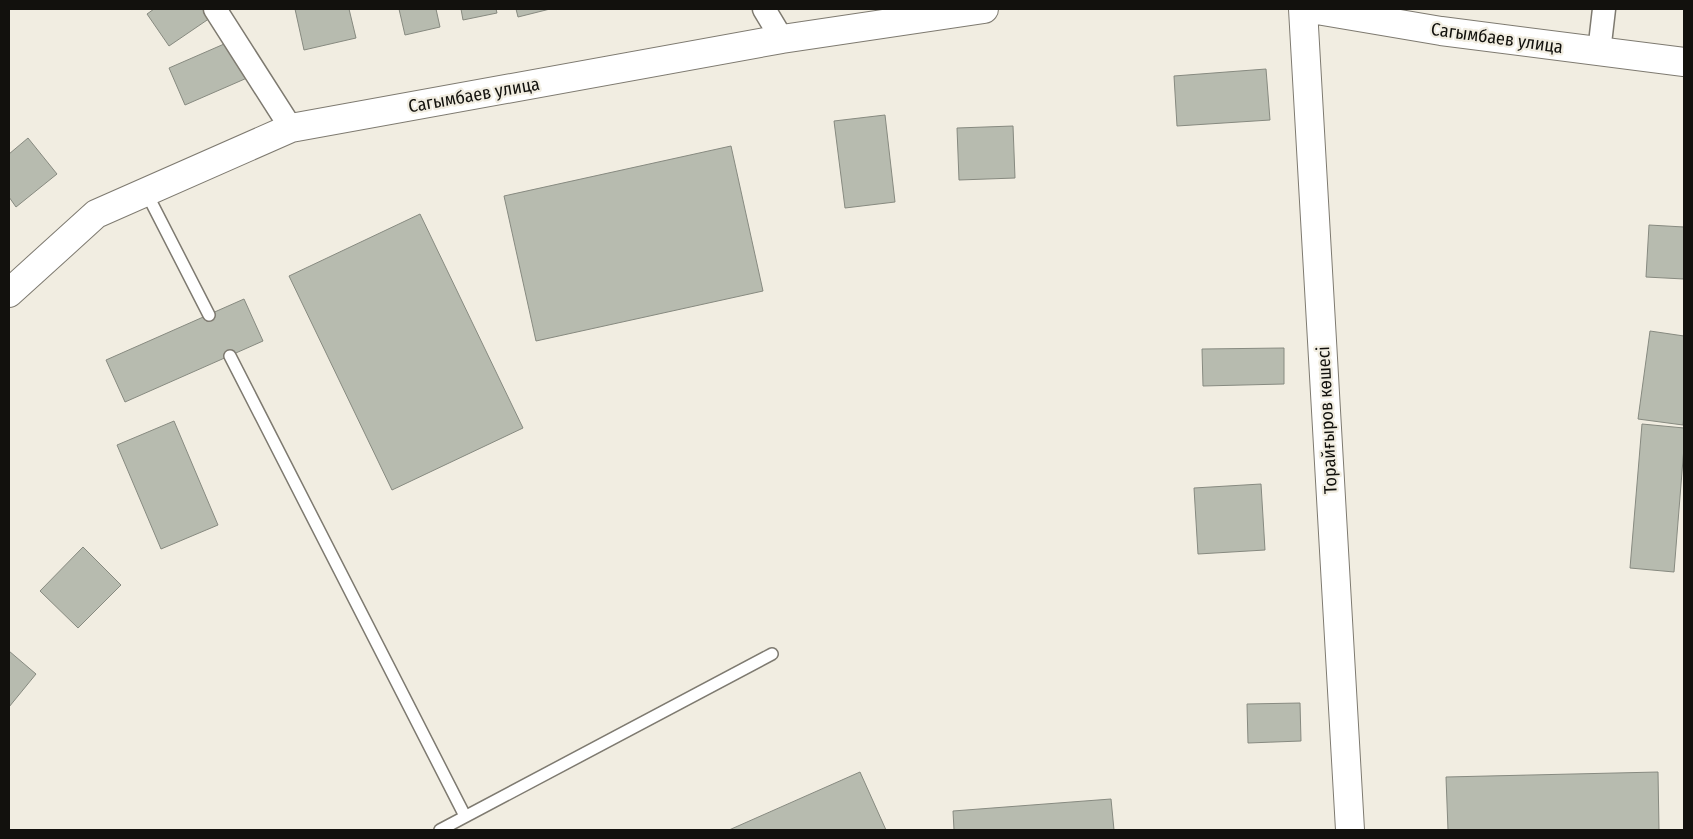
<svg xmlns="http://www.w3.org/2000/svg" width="1693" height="839" font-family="'Fira Sans Condensed',sans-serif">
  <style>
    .building { fill: #b7bbaf; stroke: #878a80 }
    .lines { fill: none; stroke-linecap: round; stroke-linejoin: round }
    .service-casing { stroke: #7e7a70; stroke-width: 14 }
    .minor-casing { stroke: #7e7a70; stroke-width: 25 }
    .tertiary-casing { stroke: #7e7a70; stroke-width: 30 }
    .service { stroke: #fff; stroke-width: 11 }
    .minor { stroke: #fff; stroke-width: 22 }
    .tertiary { stroke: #fff; stroke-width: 28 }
    .labels { text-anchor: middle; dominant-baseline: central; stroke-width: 4.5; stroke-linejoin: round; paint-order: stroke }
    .street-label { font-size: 18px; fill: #12110d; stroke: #f1ede1 }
  </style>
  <rect width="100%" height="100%" fill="#f1ede1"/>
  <path class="building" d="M154,9H209L213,16L169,46L147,14Z
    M295,9H349L356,38L304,50Z
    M399,9H436L440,27L405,35Z
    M461,9H496L497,13L463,20Z
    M516,9H550L518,17Z
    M231,41L247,78L185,105L169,68Z
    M1266,69L1270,120L1177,126L1174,76Z
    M885,115L895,202L845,208L834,121Z
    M1013,126L1015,178L959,180L957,128Z
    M28,138L57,174L16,207L9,197V154Z
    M731,146L763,291L536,341L504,196Z
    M420,214L523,428L392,490L289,276Z
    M1649,225L1684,227V279L1646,277Z
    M244,299L263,341L125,402L106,360Z
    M1650,331L1684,336V414L1683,425L1638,419Z
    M1284,348V384L1203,386L1202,349Z
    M174,421L218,525L161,549L117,445Z
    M1642,424L1684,428V447L1674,572L1630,568Z
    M1261,484L1265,550L1198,554L1194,488Z
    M83,547L121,585L78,628L40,591Z
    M9,651L36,674L9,707Z
    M1300,703L1301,741L1248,743L1247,704Z
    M860,772L886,830H729Z
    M1658,772L1659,830H1448L1446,777Z
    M1111,799L1114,830H954L953,811Z"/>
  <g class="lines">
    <g class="service-casing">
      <path id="service" d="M146,192L209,315
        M230,356L465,816
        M440,830L772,654"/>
    </g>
    <g class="minor-casing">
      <path id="minor" d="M215,9L291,128
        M764,9L782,39
        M1599,52L1604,9"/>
    </g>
    <g class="tertiary-casing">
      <path id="tertiary" d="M1303,9L1350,830
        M1311,9L1441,31L1684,62
        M9,293L96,214L291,128L782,39L984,9"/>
    </g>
    <use href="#service" class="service"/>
    <use href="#minor" class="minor"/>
    <use href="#tertiary" class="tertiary"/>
  </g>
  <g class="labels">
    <g class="street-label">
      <text transform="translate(1497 38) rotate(8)">Сагымбаев улица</text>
      <text transform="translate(474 95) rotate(-10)">Сагымбаев улица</text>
      <text transform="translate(1327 420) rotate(-93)">Торайғыров көшесі</text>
    </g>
  </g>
  <rect width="1693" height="839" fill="none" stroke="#12110d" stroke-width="20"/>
</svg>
